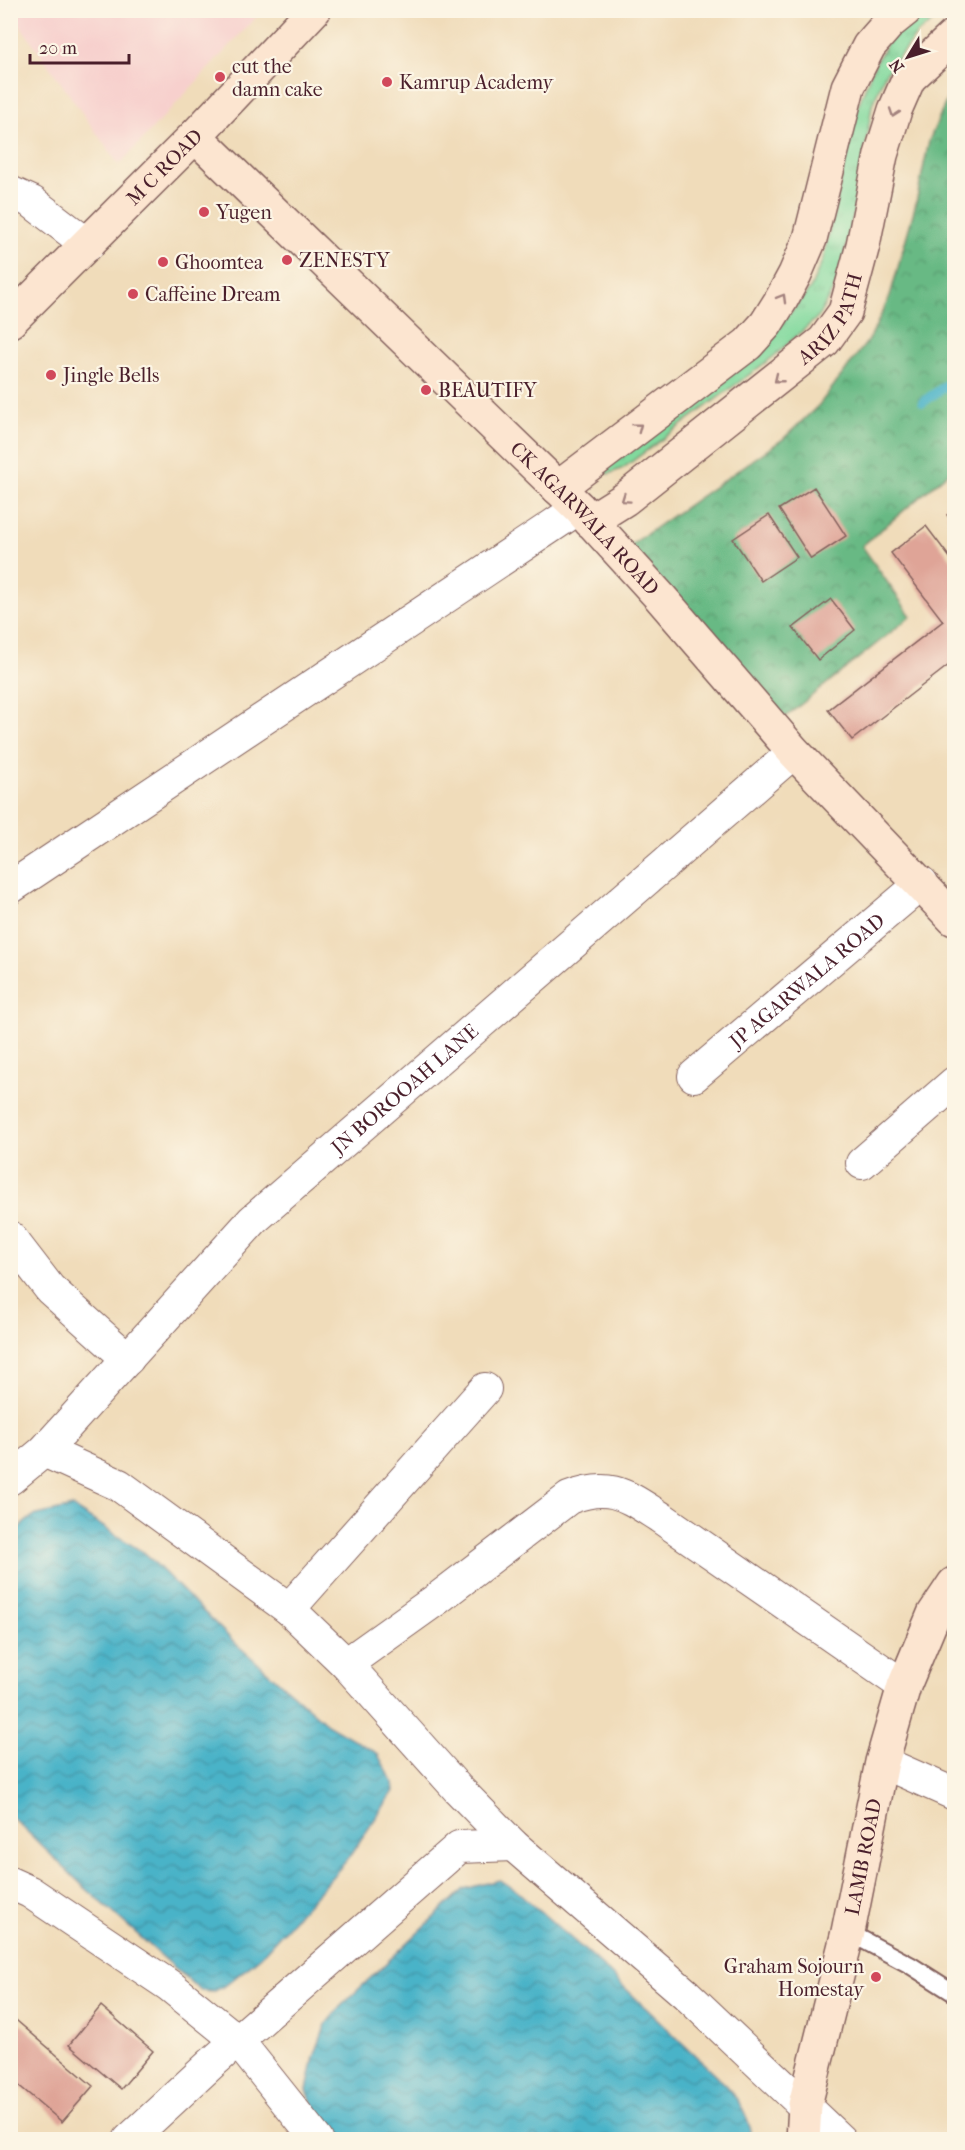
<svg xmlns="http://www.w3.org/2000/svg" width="965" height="2150" font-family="'IM FELL French Canon',serif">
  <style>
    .built { fill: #f7d0cd }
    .grass { fill: url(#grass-tufts); stroke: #667c64; stroke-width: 1.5 }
    .forest { fill: url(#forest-crowns); stroke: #596c58; stroke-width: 1.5 }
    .water { fill: url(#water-waves); stroke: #4a697a; stroke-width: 1.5 }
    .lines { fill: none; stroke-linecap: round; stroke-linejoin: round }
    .stream { stroke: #4ab3c8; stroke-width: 10 }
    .building { fill: #dfa497 }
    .lane-casing { stroke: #84615d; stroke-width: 20 }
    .street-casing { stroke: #84615d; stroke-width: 34 }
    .secondary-casing { stroke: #84615d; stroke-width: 36 }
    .lane { stroke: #fff; stroke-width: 16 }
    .street { stroke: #fff; stroke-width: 32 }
    .secondary { stroke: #fce5d0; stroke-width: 33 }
    .oneway { stroke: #a3827e }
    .poi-dot { fill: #d1495b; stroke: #fcf5e5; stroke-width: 2 }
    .labels { text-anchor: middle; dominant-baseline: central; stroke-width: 4.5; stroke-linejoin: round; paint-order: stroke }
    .poi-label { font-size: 20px; fill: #4a1f2b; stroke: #fcf5e5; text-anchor: start }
    .street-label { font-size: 20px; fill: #4a1f2b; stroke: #fcf5e5 }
  </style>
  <defs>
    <pattern id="grass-tufts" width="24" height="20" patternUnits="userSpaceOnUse" patternTransform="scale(1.5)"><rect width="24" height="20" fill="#81d99d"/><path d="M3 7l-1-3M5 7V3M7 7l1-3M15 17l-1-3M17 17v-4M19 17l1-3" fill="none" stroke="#71ba87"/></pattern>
    <pattern id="forest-crowns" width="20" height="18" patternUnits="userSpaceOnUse" patternTransform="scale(1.5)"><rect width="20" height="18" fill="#68b984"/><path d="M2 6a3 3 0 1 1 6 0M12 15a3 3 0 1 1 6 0" fill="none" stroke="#58966c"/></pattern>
    <pattern id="water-waves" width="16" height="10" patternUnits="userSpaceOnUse" patternTransform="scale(1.5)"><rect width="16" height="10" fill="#4ab3c8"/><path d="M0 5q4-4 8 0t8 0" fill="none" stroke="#4091a3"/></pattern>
  </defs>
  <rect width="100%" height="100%" fill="#fcf5e5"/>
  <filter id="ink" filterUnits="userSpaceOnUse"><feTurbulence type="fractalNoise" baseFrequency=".0167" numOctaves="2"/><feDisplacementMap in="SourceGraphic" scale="12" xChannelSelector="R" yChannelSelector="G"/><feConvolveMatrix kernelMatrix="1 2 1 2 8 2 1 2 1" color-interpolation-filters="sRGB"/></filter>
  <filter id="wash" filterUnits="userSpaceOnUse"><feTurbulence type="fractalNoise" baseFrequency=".008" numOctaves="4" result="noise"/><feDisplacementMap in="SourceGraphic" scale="24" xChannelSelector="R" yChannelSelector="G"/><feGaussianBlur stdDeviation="1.35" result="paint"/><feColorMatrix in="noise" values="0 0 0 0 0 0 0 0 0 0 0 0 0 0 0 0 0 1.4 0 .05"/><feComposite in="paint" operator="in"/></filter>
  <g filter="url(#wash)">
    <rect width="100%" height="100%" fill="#f0dcba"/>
    <path class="built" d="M10,11L11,10L262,11L119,165Z"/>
    <path class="grass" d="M922,11H946L917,34L885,74L872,105L859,189L839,279L818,317L773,357L623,468L609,474L597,470L764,344L810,289L823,259L857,109L874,65L893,34Z"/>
    <path class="forest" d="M954,87V468L862,546L911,616L779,722L628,547L783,439L819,405L870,338L890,296L916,203L929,141L951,90Z"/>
    <path class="water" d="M72,1507L146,1554L235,1643L327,1724L377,1753L393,1782L394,1791L347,1860L260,1957L226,1985L213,1992L201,1991L81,1884L11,1816V1534L33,1516Z
      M500,1880L517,1891L597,1961L727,2086C739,2101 752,2120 750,2139H340L315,2110L307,2090L314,2057L326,2024L340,2007L464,1889Z"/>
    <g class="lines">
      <path class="stream" d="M923,402L954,380"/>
    </g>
    <g id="blocks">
      <path class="building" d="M814,487L846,536L811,559L779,509Z
        M954,509V525L947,515Z
        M769,515L797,557L761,581L733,539Z
        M926,526L954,563V661L852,740L828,710L943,621L891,553Z
        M831,599L855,630L818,660L793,628Z
        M101,2006L153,2051L121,2089L69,2045Z
        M10,2015L93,2086L62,2122L10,2078Z"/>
    </g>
  </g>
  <g filter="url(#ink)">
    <use href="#blocks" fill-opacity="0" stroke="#84615d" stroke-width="1.5"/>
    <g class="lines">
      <g class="lane-casing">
        <path id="lane" d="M848,1932L910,1965L954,1993"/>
      </g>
      <g class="street-casing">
        <g id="street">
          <path d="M10,192L32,202L88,245"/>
          <path d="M10,888L579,508"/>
          <path id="s1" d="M694,1076L922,883"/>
          <path d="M862,1163L954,1083"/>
          <path d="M10,1237L50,1289L128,1359"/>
          <path d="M44,1451L119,1485L289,1609L346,1664L458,1789L513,1845L687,1995L840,2140"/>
          <path id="s2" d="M10,1479L44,1451L253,1220L794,752"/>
          <path d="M289,1609L485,1389"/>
          <path d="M346,1664L437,1599L569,1498C611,1482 625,1495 660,1517L904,1686"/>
          <path d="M882,1762L954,1794"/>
          <path d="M10,1883L30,1892L170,1986L238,2041L317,2140"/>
          <path d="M129,2140L212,2063L459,1847L513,1845"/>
        </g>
      </g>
      <g class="secondary-casing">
        <g id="secondary">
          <path id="s3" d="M195,136L579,508L661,598L794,752L954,919"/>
          <path id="s4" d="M10,321L195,136L314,10"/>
          <path d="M558,488L748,344L766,324L781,300L795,274L810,239L848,87L869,46L890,22L905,10"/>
          <path id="s5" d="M590,521L625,499L824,341L845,312L863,245L881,155L895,110L909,78L954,36"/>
          <path id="s6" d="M803,2140L805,2105L848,1932L882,1762L904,1686L934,1614L954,1584"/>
        </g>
      </g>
      <use href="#lane" class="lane"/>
      <use href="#street" class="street"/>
      <use href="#secondary" class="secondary"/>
    </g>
    <defs><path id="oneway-chevron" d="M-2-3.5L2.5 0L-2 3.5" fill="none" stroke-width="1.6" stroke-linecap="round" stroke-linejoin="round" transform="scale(1.5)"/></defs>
    <g class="oneway">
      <use href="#oneway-chevron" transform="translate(894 113) rotate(109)"/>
      <use href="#oneway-chevron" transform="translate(782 298) rotate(-60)"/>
      <use href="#oneway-chevron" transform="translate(778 379) rotate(141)"/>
      <use href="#oneway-chevron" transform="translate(638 427) rotate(-37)"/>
      <use href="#oneway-chevron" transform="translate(625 499) rotate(145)"/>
    </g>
  </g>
  <g class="poi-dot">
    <circle cx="220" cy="77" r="6"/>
    <circle cx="387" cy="82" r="6"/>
    <circle cx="204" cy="212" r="6"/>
    <circle cx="287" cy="260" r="6"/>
    <circle cx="163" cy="262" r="6"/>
    <circle cx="133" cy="294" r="6"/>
    <circle cx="51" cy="375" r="6"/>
    <circle cx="426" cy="390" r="6"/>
    <circle cx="876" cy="1977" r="6"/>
  </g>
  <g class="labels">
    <g class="poi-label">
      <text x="232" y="66">cut the<tspan x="232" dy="23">damn cake</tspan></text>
      <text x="399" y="82">Kamrup Academy</text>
      <text x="216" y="212">Yugen</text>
      <text x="299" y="260">ZENESTY</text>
      <text x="175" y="262">Ghoomtea</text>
      <text x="145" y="294">Caffeine Dream</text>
      <text x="63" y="375">Jingle Bells</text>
      <text x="438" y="390">BEAUTIFY</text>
      <text x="864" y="1966" text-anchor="end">Graham Sojourn<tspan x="864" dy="23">Homestay</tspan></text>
    </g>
    <g class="street-label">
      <text stroke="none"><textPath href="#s4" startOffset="218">M C ROAD</textPath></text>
      <text stroke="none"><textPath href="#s5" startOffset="318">ARIZ PATH</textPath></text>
      <text stroke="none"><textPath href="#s3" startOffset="546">CK AGARWALA ROAD</textPath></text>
      <text stroke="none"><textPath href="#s1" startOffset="148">JP AGARWALA ROAD</textPath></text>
      <text stroke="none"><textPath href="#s2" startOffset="556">JN BOROOAH LANE</textPath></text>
      <text stroke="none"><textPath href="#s6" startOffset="290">LAMB ROAD</textPath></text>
    </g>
  </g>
  <rect width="965" height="2150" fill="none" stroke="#fcf5e5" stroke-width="36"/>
  <g transform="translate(908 57) rotate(232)" stroke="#fcf5e5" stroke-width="4.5" paint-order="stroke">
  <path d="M0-4.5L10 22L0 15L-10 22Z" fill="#4a1f2b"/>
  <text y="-9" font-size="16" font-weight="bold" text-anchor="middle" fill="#4a1f2b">N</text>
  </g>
  <path d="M30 54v9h99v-9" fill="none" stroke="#4a1f2b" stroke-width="3"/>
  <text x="39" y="54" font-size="18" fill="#4a1f2b" stroke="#fcf5e5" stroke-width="4.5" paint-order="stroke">20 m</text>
</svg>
